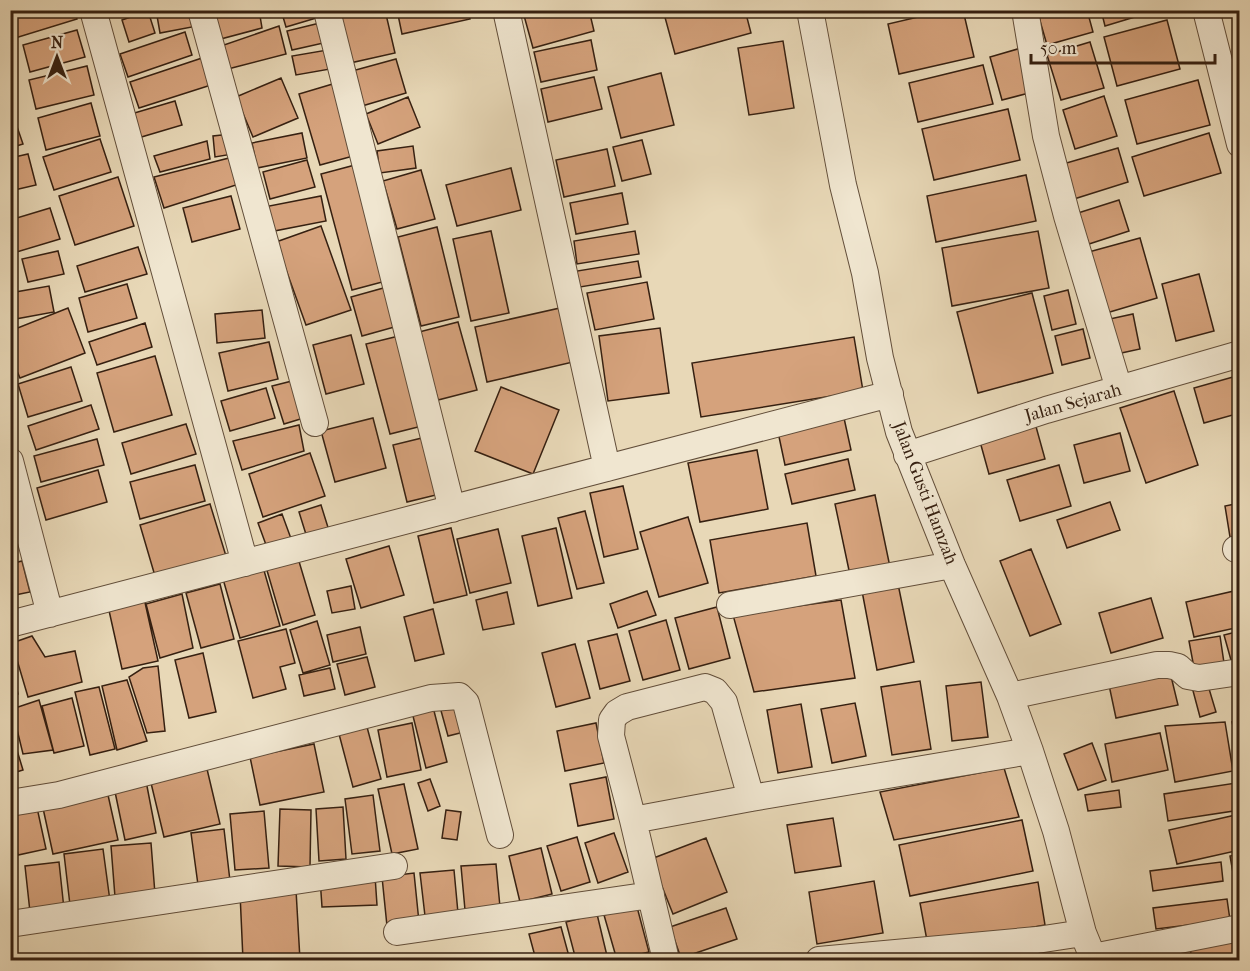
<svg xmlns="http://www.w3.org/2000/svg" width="1250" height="971" font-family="'IM FELL French Canon',serif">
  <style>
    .building { fill: #d5a27c; stroke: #362011; stroke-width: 1.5 }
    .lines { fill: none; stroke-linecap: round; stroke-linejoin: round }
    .street-casing { stroke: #624e3a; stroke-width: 28 }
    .street { stroke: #f0e6d0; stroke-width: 26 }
    .labels { text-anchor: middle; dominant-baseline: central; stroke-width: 4.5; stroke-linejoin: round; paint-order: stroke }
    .street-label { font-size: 18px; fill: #362011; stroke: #f0e6d0 }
  </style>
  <rect width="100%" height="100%" fill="#e8d8b7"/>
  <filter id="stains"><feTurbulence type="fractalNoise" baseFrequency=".00333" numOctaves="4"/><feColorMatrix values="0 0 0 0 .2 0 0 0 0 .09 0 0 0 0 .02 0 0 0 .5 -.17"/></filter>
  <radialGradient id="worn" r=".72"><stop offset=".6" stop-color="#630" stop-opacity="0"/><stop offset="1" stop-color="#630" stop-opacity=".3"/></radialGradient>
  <path class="building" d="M10,10H75L77,19L12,39Z
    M156,10H189L192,27L160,33Z
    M235,10H259L262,28L217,40L214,15Z
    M281,10H321L323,16L286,27Z
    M374,10H385L395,53L350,63L339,18Z
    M397,10H468L470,19L402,34Z
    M528,10H589L594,31L533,48L523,12Z
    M663,10H745L751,33L675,54Z
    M948,10H963L974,57L899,74L888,24Z
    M1049,10H1087L1093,32L1047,45L1038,14Z
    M1101,10H1158L1105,26Z
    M148,11L155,33L129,42L122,20Z
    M1167,20L1180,69L1117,86L1104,37Z
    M324,22L328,42L292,50L287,31Z
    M279,26L286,54L224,70L221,46Z
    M77,30L85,57L30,72L23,45Z
    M185,32L192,55L128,77L120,54Z
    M591,40L597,70L541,82L534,52Z
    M783,41L794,108L749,115L738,48Z
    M1090,42L1104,88L1061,100L1047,55Z
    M1021,48L1033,92L1002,100L990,57Z
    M333,49L336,68L296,75L292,56Z
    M202,58L211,85L139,108L130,82Z
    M396,59L406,93L362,106L352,71Z
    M983,65L993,104L918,122L909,83Z
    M87,66L94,95L36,109L29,80Z
    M661,73L674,125L621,138L608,87Z
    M594,77L602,109L548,122L541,89Z
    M281,78L298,118L253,137L236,97Z
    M1198,80L1210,125L1137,144L1125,100Z
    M336,83L357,155L320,165L299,94Z
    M1104,96L1117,136L1075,149L1063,110Z
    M408,97L420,127L378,144L366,114Z
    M175,101L182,125L138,138L131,114Z
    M91,103L100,136L46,150L38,118Z
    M1008,109L1020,160L934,180L922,129Z
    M13,115L23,144L10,148V116Z
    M302,133L307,158L257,168L252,143Z
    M1209,133L1221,173L1144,196L1132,157Z
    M231,134L233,154L215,157L213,136Z
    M100,139L111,172L54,190L43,157Z
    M642,140L651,174L622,181L613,147Z
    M207,141L210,159L160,172L154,156Z
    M413,146L416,168L380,173L377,151Z
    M1118,148L1128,182L1074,199L1063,164Z
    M607,149L615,186L564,197L556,160Z
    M28,154L36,185L10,191V158Z
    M233,157L236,185L164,208L154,177Z
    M307,160L315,187L270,199L263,172Z
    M355,165L386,281L352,290L321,174Z
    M511,168L521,210L457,226L446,185Z
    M421,170L435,219L397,229L383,181Z
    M1026,175L1036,221L936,242L927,196Z
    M118,177L134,226L75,245L59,196Z
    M622,193L628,224L576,234L570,203Z
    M231,196L240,229L192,242L183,208Z
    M321,196L326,221L269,232L264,207Z
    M1119,200L1129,231L1089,244L1078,213Z
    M50,208L60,239L10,254V220Z
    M321,226L351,310L306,325L276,242Z
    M437,227L459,317L421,326L398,237Z
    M491,231L509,313L471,321L453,239Z
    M635,231L639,254L577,264L574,241Z
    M1038,231L1049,288L952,306L942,248Z
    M1140,238L1157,298L1103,314L1085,253Z
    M138,247L147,274L85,292L77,266Z
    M58,251L64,274L28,282L22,259Z
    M638,261L641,277L574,288L571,272Z
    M1199,274L1214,331L1176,341L1162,284Z
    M647,282L654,319L595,330L587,293Z
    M127,284L137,318L88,332L79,298Z
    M49,286L54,312L10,320V293Z
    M387,287L398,326L362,336L351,297Z
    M1068,290L1076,324L1052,330L1044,296Z
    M1032,293L1053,373L978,393L957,312Z
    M68,308L85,353L20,378L10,355V331Z
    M560,308L573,362L487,382L475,327Z
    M262,310L265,338L217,343L215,314Z
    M1133,314L1140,349L1112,355L1105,320Z
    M458,322L477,390L438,400L419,332Z
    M145,323L152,347L97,365L89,342Z
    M660,328L669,393L608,401L599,336Z
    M1083,329L1090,358L1062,365L1055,336Z
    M407,334L430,424L390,434L366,344Z
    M351,335L364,384L326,394L313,345Z
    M854,337L863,391L701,417L692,363Z
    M269,342L278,379L228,391L219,353Z
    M155,356L172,415L114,432L97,373Z
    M71,367L82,401L28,417L18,384Z
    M1240,375V413L1204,423L1194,388Z
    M296,380L307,417L284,424L272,386Z
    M501,387L559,410L533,474L475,451Z
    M266,388L275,418L230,431L221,401Z
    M1174,391L1198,465L1146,483L1120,408Z
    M91,405L99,429L36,450L28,426Z
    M373,418L386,468L335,482L321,431Z
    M844,418L851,450L785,465L778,432Z
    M1035,423L1045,459L989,474L979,438Z
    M186,424L196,454L131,474L122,443Z
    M299,425L304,451L242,470L233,441Z
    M1120,433L1130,471L1084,483L1074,445Z
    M426,437L440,494L407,502L393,445Z
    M97,439L104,465L41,482L34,456Z
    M757,450L768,509L700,522L688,463Z
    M310,453L325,496L263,517L249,474Z
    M848,459L855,490L792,504L785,474Z
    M195,465L205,501L140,519L130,482Z
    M1059,465L1071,506L1020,521L1007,480Z
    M98,470L107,502L46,520L37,488Z
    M623,486L638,549L604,557L590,493Z
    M875,495L890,567L850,575L835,504Z
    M1110,502L1120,530L1067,548L1057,520Z
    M1240,503V541L1231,543L1225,506Z
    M210,504L226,556L155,576L140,525Z
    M321,505L331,537L309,544L299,512Z
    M585,511L604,583L577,589L558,518Z
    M282,514L293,544L269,553L258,523Z
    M688,517L708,583L659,597L640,532Z
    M807,523L816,576L719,593L710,540Z
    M451,528L467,595L434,603L418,536Z
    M556,528L572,598L538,606L522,536Z
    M498,529L511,583L470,593L457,539Z
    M389,546L404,595L361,608L346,559Z
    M1031,549L1061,624L1030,636L1000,561Z
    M298,558L315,615L283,625L266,567Z
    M22,561L30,592L10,596V564Z
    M263,567L280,626L240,638L223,579Z
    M220,584L234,639L201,648L186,593Z
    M898,584L914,662L877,670L862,591Z
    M351,586L355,609L332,613L327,591Z
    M647,591L656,615L618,628L610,604Z
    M1234,591L1240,616V627L1194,637L1186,602Z
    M507,592L514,624L483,630L476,600Z
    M182,594L193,648L160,658L146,604Z
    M144,598L158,661L122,669L108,606Z
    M1151,598L1163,638L1111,653L1099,613Z
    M841,600L855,678L754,692L733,615Z
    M717,607L730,658L689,669L675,618Z
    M433,609L444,654L415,661L404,617Z
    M666,620L680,670L643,680L629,631Z
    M317,621L330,665L303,673L290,630Z
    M360,627L366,654L333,662L327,635Z
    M286,629L295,663L280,667L286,689L253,698L238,641Z
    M1240,631V658L1231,660L1224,635Z
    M617,634L630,681L600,689L588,641Z
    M32,636L45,657L75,651L82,682L28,697L12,643Z
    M1220,636L1224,663L1194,668L1189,641Z
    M575,644L590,698L556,707L542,653Z
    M203,653L216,712L189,718L175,660Z
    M367,657L375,687L345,695L337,664Z
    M10,659L18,694L10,697Z
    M158,666L165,731L147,733L129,677L143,668Z
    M330,668L335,689L304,696L299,675Z
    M1170,672L1178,705L1116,718L1109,685Z
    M127,680L147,741L117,750L102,686Z
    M920,681L931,749L892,755L881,687Z
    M981,682L988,737L952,741L946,686Z
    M1207,682L1216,712L1200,717L1192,687Z
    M99,687L115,749L90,755L75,692Z
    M72,698L84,746L54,753L42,706Z
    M39,700L53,750L23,754L12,709Z
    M459,702L468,731L448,736L440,707Z
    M855,703L866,756L832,763L821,709Z
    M801,704L812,767L778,773L767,710Z
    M433,707L447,762L426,768L412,712Z
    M1240,721V757L1232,722Z
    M1225,722L1233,771L1175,782L1165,726Z
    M412,723L421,770L387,777L378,730Z
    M596,723L604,763L565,771L557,731Z
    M367,727L381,779L353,787L339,734Z
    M1160,733L1168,770L1112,782L1105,744Z
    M12,734L23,770L10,774V735Z
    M1092,743L1106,780L1078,790L1064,754Z
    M314,744L324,792L260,805L250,757Z
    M1004,768L1019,817L894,840L880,792Z
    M207,769L220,824L164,837L151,783Z
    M606,777L614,819L578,826L570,784Z
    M430,779L440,806L428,811L418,783Z
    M146,781L156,833L125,840L114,787Z
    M1236,783L1240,810L1168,821L1164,794Z
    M404,784L418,849L392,854L378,789Z
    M106,786L118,840L53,854L41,799Z
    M1119,790L1121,807L1088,811L1085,795Z
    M373,795L380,851L352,854L345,799Z
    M36,803L46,849L18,855L10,825V809Z
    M343,807L346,859L319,861L316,809Z
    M280,809L311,810L310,867L278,866Z
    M446,810L461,812L457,840L442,838Z
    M264,811L269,868L235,870L230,814Z
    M1240,814V850L1177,864L1169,830Z
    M833,818L841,866L795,873L787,825Z
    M1022,820L1033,871L910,896L899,845Z
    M224,829L230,881L198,885L191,833Z
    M614,833L628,872L598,883L585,843Z
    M577,837L590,882L561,891L547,846Z
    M706,838L727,892L673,914L651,859Z
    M151,843L155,894L115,897L111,846Z
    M541,848L552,894L520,902L509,856Z
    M103,849L110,901L70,905L64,854Z
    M1240,854V912L1230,856Z
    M59,862L64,909L30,912L25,866Z
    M1221,862L1223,881L1153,891L1150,871Z
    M496,864L500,907L465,910L461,866Z
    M454,870L458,913L425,916L420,873Z
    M414,873L419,922L387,926L382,877Z
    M375,876L377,905L322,907L320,878Z
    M874,881L883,933L817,944L809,892Z
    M1038,882L1045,925L928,946L920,903Z
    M296,890L300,960H243L240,893Z
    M1227,899L1230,920L1156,929L1153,908Z
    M637,907L649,952L617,960L604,915Z
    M726,908L737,939L681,958L670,927Z
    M597,914L608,960H576L566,922Z
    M561,927L570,960H536L529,934Z
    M1236,940L1240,960H1192L1190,948Z
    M1031,947L1033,960H947Z
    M141,955L182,957V960H141Z
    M236,957V960H196V959Z"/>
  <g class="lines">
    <g class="street-casing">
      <path id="street" d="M93,10L245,563
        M201,10L315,423
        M506,10L607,468
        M810,10L843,185L865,273L880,358L899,432L952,565L1010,696L1030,751L1056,831L1083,933L1094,960
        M1025,10L1046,136L1067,216L1119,389
        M1206,10L1240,144
        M328,15L452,509
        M907,455L1046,410L1240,354
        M10,461L50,614
        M1236,549L1240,548
        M730,605L952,565
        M10,624L890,394
        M1010,696L1157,665H1169L1178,667L1188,676L1199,678L1240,672
        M10,803L59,795L431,698L459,696L466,703L500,835
        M633,820L751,798L1030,751
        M10,924L394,866
        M397,932L651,895
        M1093,957L1240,928
        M666,960L633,820L611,736L612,720L617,713L627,707L705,687L715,691L724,702L751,798
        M819,960L1037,940L1083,933"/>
    </g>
    <use href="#street" class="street"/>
  </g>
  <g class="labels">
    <g class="street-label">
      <text transform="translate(1073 403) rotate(-16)">Jalan Sejarah</text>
      <text transform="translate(925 493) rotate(69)">Jalan Gusti Hamzah</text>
    </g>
  </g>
  <rect width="1250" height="971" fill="none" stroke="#e8d8b7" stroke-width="36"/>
  <rect x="12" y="12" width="1226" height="947" fill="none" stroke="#362011" stroke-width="3"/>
  <rect x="18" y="18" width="1214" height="935" fill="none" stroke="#362011" stroke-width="1.5"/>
  <g transform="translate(57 57)" stroke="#f0e6d0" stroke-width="4.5" paint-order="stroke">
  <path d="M0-4.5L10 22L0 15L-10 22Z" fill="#362011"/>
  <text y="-9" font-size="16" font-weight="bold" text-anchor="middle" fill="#362011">N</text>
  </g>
  <path d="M1031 54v9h184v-9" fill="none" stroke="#362011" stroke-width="3"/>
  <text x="1040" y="54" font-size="18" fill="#362011" stroke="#f0e6d0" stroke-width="4.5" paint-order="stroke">50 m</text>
  <rect width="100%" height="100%" filter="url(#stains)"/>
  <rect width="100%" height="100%" fill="url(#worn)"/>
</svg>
